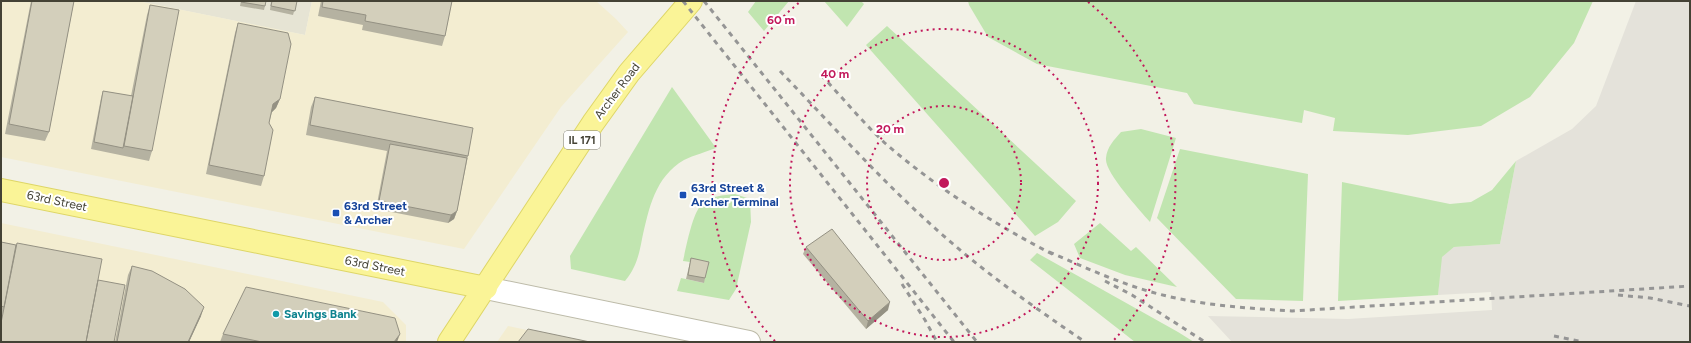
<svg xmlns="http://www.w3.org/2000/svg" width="1691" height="343" font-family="Figtree,sans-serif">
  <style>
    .residential { fill: #e6e4d4 }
    .commercial { fill: #f3edd1 }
    .industrial { fill: #e4e2da }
    .green { fill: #c1e5b0 }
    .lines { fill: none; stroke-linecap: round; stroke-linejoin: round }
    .minor-casing { stroke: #bdbba9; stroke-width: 24 }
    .major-casing { stroke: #ded667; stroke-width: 24 }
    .minor { stroke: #fff; stroke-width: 22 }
    .major { stroke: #faf497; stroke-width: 22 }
    .rail { stroke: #959595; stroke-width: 3; stroke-dasharray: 5 5; stroke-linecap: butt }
    .wall { fill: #b5b2a1 }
    .shaded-wall { fill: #949183 }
    .building { fill: #d3cfbb; stroke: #949183 }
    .ring { fill: none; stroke: #c2185b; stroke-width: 2; stroke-dasharray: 2 4 }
    .transit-dot { fill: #1a4fb4; stroke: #fff; stroke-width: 1.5 }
    .culture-dot { fill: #0f9aa8; stroke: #fff; stroke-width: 1.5 }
    .labels { text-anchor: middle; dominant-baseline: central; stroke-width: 4; stroke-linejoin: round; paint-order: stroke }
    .shield { fill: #fff; stroke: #7c7b72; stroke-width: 1 }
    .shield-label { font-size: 11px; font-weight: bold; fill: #444235 }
    .street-label { font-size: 12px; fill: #444235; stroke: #fff }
    .transit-label { font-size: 12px; font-weight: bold; fill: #164399; stroke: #fff; text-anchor: start }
    .culture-label { font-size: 12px; font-weight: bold; fill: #0d838f; stroke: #fff; text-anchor: start }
    .centre { fill: #c2185b; stroke: #fff; stroke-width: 2 }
    .ring-label { font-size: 12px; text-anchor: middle; font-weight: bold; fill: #c2185b; stroke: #fff; stroke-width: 4; stroke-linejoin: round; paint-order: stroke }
  </style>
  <rect width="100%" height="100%" fill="#f2f1e6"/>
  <path class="residential" d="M137,1H312L305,35Z"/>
  <path class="commercial" d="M1,1H138L305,35L312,1H596L616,19L628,32L561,107L464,249L1,157Z
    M1,223L383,302L406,325V342H1Z
    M508,326L584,342H497Z"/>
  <path class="industrial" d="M1636,1H1690V342H1232L1208,316L1348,319L1492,310L1491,292L1438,295L1441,257L1454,247L1500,244L1516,161L1572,129L1596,106Z"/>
  <path class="green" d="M756,1H789L764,31L748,12Z
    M824,1H861L864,4L847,27Z
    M968,1H1593L1574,43L1530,97L1481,126L1408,135L1333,131L1335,118L1304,110L1302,123L1194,104L1187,93L1037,64L988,37L969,5Z
    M887,26L1076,201L1058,222L1035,236L866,45Z
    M672,87L716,148C706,152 694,155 684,160C655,177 649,208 642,239C639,255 636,268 625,281L571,269L570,256Z
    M1141,129L1176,138L1150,222C1140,210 1104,172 1106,158C1107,147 1114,140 1121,132Z
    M1180,149L1308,174L1303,301L1236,299L1157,218Z
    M1516,161L1500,244L1454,247L1442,257L1438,295L1338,301L1342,182L1450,204L1471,202L1492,190Z
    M735,194L750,199L751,222L736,289L729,300L677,291L681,278L704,283L690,262L683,261C686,248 692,215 701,205C709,196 724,195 735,194Z
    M1100,223L1131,251L1136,247L1177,287L1125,275L1080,258L1074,244Z
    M1037,253L1178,332L1194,342H1135L1030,260Z"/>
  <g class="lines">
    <g class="minor-casing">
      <path id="minor" d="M486,288L749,342"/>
    </g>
    <g class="major-casing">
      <path id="major" d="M1,190L486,288
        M449,342L593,123L629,73L691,1"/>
    </g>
    <use href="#minor" class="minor"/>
    <use href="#major" class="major"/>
    <path class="rail" d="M683,1L954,342
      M704,1L977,342
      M780,71C834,127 886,186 945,237C989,276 1037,309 1085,342
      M821,75C843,98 863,123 886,144C937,188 994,224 1054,255
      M1049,252C1082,266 1114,281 1148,291C1195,305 1244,308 1292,311L1690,286
      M1105,281L1132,295L1205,342
      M902,284L925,320L937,342
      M1618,295L1650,298L1690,306
      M1554,336L1583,342"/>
  </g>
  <path class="wall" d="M31,1H74L49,132L45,141L5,134Z
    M241,1H266L264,10L240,6Z
    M271,1H297L293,15L270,10Z
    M321,1H452L445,36L442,46L362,30L363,25L318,16Z
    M150,5L152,151L149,161L91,149L101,98L103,91L131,96L147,15Z
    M238,23L280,99L276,108L272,112L269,123L264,176L261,186L206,174L235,33Z
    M315,97L468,156L457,211L454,219L448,223L376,209L387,151L306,135L311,107Z
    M1,242L16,245L17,243L1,342L2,312L1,314Z
    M806,247L888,310L866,329L803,254Z
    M691,258L705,278L704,283L686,279Z
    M132,266L201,316L189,342H115L128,275Z
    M223,334L397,342H220Z"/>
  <path class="shaded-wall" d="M280,99L276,108L270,114L273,104Z
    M457,211L454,219L448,223L451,215Z
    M890,302L888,310L866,329L868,321Z
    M204,307L201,316L189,342H188Z
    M400,334L397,342H394Z"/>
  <path class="building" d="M32,1H74L49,132L9,124Z
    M241,1H266L265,6L241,2Z
    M272,1H297L295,11L271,6Z
    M323,1H452L445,36L365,21L366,15L322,7Z
    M150,5L179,10L152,151L124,146Z
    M238,23L288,33L291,44L280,99L273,104L269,123L273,130L264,176L209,165Z
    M103,91L133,96L123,148L94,142Z
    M315,97L473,128L468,156L310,125Z
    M390,144L467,158L457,211L451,215L379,201Z
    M832,229L890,302L868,321L806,247Z
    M1,242L16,245L4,307L1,306Z
    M17,243L102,259L86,342H1V323Z
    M691,258L709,262L705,278L688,275Z
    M132,266L152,271L185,289L204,307L188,342H117Z
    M98,280L125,285L114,342H86Z
    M246,287L395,318L400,334L394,342H262L223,334Z
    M528,329L590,342H518Z"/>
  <g class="ring">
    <circle cx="944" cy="183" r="77"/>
    <circle cx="944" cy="183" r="154"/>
    <path d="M775 341A231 231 0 0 1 800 2M1088 2A231 231 0 0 1 1113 341"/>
  </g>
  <g class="transit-dot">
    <rect x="679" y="191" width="8" height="8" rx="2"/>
    <rect x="332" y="209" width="8" height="8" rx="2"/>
  </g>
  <circle class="culture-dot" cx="276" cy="314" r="4"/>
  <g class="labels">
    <rect class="shield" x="564" y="131" width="36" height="18" rx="3"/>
    <g class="shield-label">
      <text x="582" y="140">IL 171</text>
    </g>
    <g class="street-label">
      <text transform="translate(617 91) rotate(-53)">Archer Road</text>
      <text transform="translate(57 201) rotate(12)">63rd Street</text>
      <text transform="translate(375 266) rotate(11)">63rd Street</text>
    </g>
    <g class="transit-label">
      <text x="691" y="188">63rd Street &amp;<tspan x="691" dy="14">Archer Terminal</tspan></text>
      <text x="344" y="206">63rd Street<tspan x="344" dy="14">&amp; Archer</tspan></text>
    </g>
    <g class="culture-label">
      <text x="284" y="314">Savings Bank</text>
    </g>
  </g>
  <circle cx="944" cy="183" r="6" class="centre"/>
  <g class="ring-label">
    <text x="781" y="24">60 m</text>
    <text x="835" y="78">40 m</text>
    <text x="890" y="133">20 m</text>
  </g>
  <rect width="1691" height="343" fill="none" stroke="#444235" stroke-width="4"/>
</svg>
